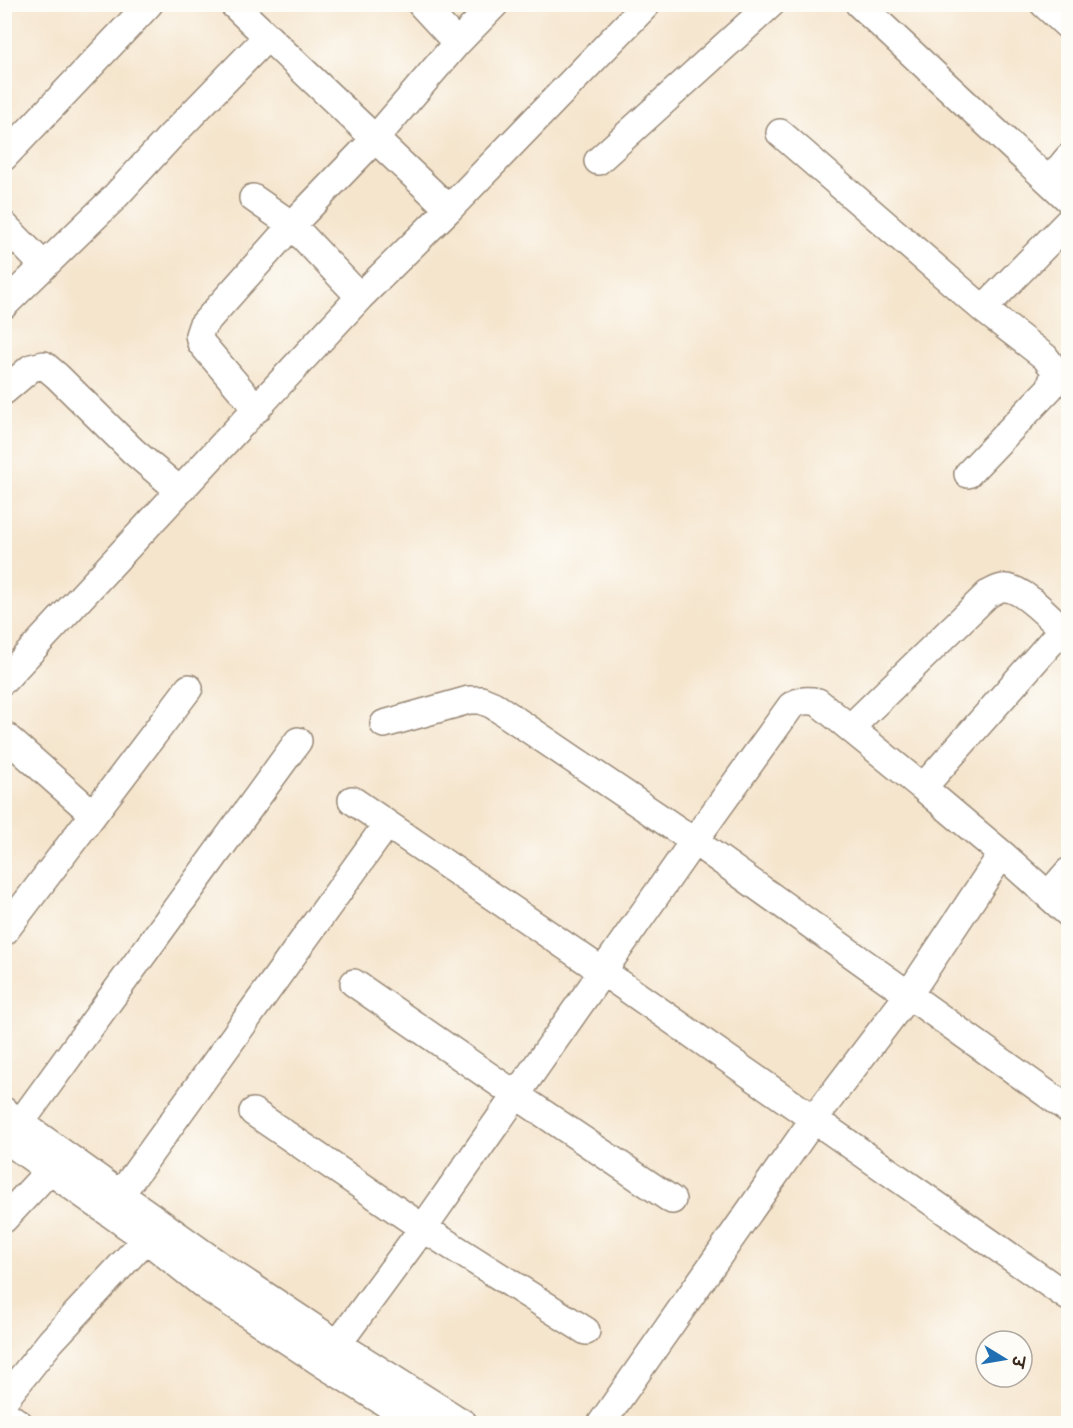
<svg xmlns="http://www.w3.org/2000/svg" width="1073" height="1428" font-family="Mynerve,'Playpen Sans Deva',sans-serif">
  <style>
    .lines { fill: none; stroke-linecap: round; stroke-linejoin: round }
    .minor-casing { stroke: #988876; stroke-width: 30 }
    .minor { stroke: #fff; stroke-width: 27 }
  </style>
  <rect width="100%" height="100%" fill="#fdfcf7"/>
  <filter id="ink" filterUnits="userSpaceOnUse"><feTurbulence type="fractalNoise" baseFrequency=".0167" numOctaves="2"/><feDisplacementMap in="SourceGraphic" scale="12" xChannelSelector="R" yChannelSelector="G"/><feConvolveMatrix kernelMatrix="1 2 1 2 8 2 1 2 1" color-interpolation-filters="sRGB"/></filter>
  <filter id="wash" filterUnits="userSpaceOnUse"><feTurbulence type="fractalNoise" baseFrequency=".008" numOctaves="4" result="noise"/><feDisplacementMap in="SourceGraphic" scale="24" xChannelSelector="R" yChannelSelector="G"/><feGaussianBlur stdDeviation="1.35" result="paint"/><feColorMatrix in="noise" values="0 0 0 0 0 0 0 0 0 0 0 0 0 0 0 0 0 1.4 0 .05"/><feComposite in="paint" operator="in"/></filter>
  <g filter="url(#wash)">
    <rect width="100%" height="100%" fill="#f5e5cd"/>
  </g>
  <g filter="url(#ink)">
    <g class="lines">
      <g class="minor-casing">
        <path id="minor" d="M421,4L457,43
          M859,4L1068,199
          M1044,4L1068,26
          M780,133L983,309L1045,357L1054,369V376L1050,388L968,474
          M4,157L149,4
          M598,161L771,4
          M1049,181L1068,158
          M253,198L292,225L360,297
          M449,209L647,4
          M4,225L44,266
          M4,305L111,201L169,138L267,37
          M983,309L1068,222
          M4,391L31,368L44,365L57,376L133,451L180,491
          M257,409L201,343L199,335L202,326L292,225L374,140L457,43L495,4
          M4,680L360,297L449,209L233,4
          M384,724L469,700H481L493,705L694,841L1068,1109
          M850,728L988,594C994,592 999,587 1005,588C1023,588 1050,618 1063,630
          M4,735L93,814
          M921,786L1002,854L1068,913
          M352,800L602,971L1068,1297
          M1048,895L1068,872
          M4,932L189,688
          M354,983L516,1095L672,1200
          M4,1111L219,1265L338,1344L464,1424
          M253,1112L423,1228L586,1331
          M21,1122L298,741
          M4,1138L146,1239L205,1286L323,1364L419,1424
          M120,1195L387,824
          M4,1219L50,1170
          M323,1364L423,1228L694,841L791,706C800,700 808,700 818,702L921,786L933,776L1068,623
          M4,1400L51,1341L146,1239
          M4,1413L20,1424
          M601,1424L814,1119L909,994L1002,854"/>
      </g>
      <use href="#minor" class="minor"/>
    </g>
  </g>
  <rect width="1073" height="1428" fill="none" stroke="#fdfcf7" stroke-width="24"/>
  <g transform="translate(1004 1359) rotate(101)"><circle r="28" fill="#fdfcf7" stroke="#afa8a0" stroke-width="1.5"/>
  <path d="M0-4.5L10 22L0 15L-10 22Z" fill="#1f6fb2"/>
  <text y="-9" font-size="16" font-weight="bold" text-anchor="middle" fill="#3b2a1e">उ</text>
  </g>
</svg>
